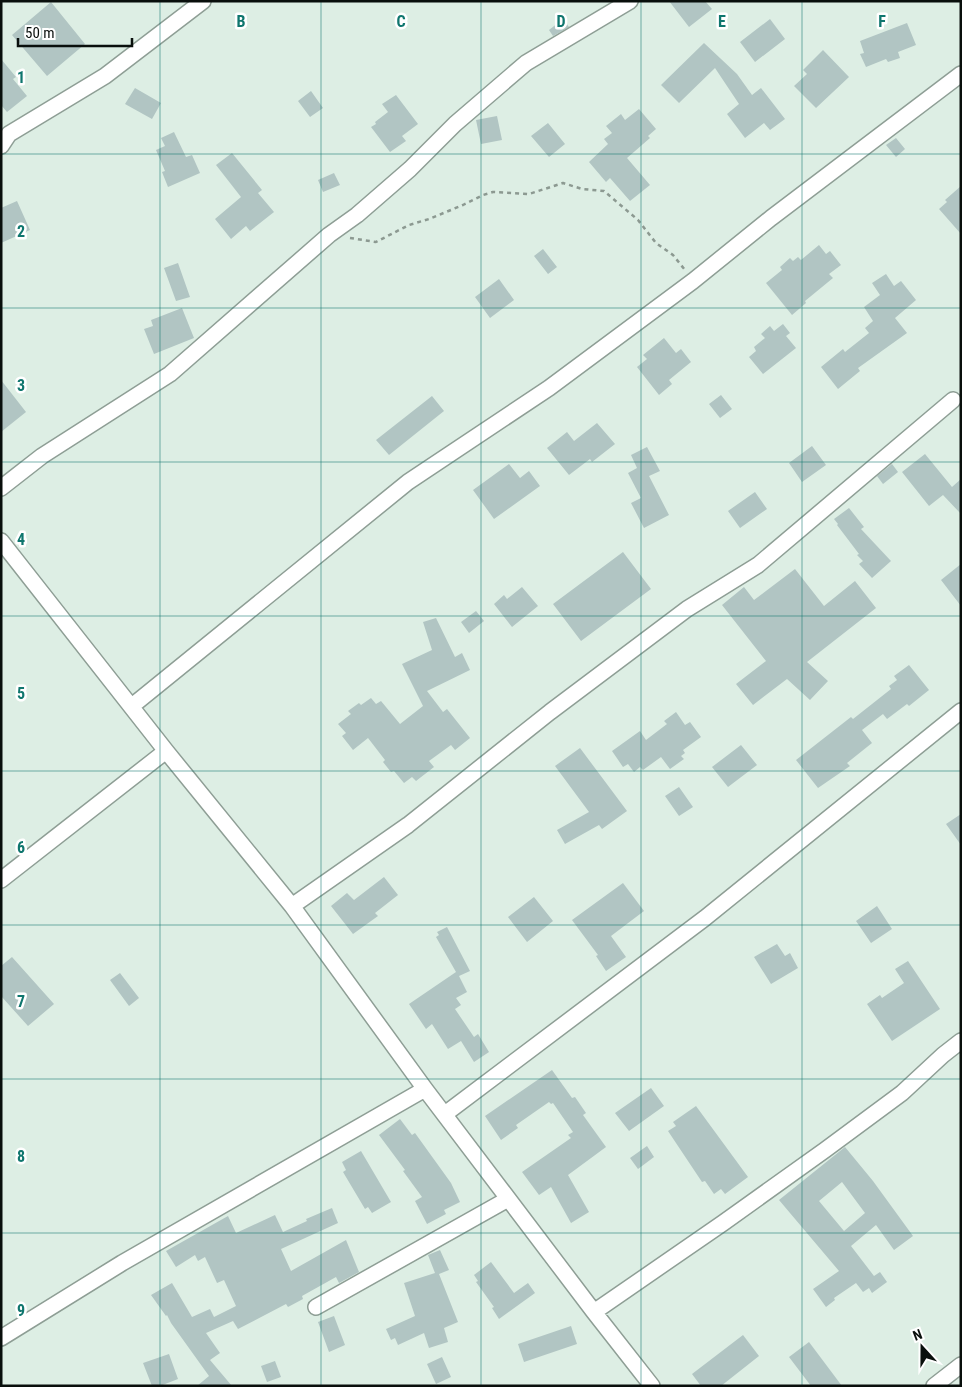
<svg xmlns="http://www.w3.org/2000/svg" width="962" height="1387" font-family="'Roboto Condensed',sans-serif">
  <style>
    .building { fill: #b1c5c3; fill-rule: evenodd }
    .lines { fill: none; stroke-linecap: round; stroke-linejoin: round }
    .street-casing { stroke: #8e9e95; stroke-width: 18 }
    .path { stroke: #8c9991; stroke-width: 2.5; stroke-dasharray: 4 4; stroke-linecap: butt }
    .street { stroke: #fff; stroke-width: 15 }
    .grid { fill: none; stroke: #0f766e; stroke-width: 1; stroke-opacity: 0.55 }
    .grid-label { font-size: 16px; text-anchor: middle; font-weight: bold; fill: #0f766e; stroke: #fff; stroke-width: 5; stroke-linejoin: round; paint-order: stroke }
  </style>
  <rect width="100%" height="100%" fill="#ddeee4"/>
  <path class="building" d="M669,1H705L712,9L689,27Z
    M51,2L85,44L47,76L12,35Z
    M563,19L569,27L553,36L549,30Z
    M770,19L785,39L755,62L740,42Z
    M907,23L916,45L898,52L900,58L888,62L886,59L866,67L860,54L864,53L860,41Z
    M704,43L737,74L752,95L761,88L785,119L770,130L764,123L745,138L727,114L739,104L715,68L679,103L661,85Z
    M823,50L849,77L816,108L794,86L807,74L803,70Z
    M1,59L16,77L13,79L27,96L7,112L1,105Z
    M135,88L161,103L152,119L125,104Z
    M311,91L323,108L310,117L298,101Z
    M396,95L418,124L402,136L406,141L390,152L371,127L376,124L375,122L388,112L382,104Z
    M639,109L656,129L648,136L650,138L627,158L650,185L630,201L610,178L606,182L589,162L608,144L604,139L612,133L606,126L621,114L625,120Z
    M497,116L502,140L481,144L476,120Z
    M548,123L565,144L549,157L531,136Z
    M174,132L186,157L192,155L200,173L168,187L162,172L165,171L156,150L165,146L161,138Z
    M896,138L905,149L896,157L886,145Z
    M232,153L262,190L258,193L274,212L250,231L246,226L231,239L215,219L241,197L216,165Z
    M334,173L340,185L323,192L318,180Z
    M961,186V234L939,209L947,202L945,200Z
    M17,201L30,230L1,243V208Z
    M819,245L826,254L830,251L841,265L829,274L833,278L805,301L806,303L792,315L766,283L782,270L780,267L790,258L793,261L798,257L801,260Z
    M543,249L557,267L548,274L534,256Z
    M178,263L190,297L176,301L164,268Z
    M886,274L894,286L901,281L916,300L895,318L907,333L858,368L860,371L838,389L821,367L843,349L845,352L869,333L865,328L873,321L864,307L880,295L872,283Z
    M499,279L514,300L490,318L475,297Z
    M182,308L194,338L154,354L144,329L153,326L151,320Z
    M783,324L790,333L786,336L796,348L763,374L749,357L756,351L754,347L765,338L761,334L770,326L774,331Z
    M664,338L676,353L681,349L691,362L669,380L672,384L659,395L637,367L647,359L643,355Z
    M1,380L26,412L1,432Z
    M721,395L732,409L720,418L709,404Z
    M432,396L444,411L389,455L376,440Z
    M597,423L615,444L592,462L590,459L569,475L547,448L567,432L574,441Z
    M812,446L826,465L802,482L789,463Z
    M647,447L660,471L649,476L669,515L644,528L631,503L641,498L628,473L637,468L631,455Z
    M925,454L952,487L961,479V514L943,495L929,506L902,472Z
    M509,464L520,478L529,471L540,486L494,519L473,490Z
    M892,464L898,472L883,484L877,476Z
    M755,492L767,509L740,528L728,511Z
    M849,508L864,527L861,529L891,561L872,578L859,564L863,561L857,555L859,554L837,525L838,524L834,519Z
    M623,552L651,589L581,641L553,604Z
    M961,564V606L941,580Z
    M795,569L824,606L855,581L876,608L807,662L828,681L810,700L787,679L753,705L736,684L766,661L722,605L744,587L754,600Z
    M522,587L538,606L512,627L494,604L504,595L507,599Z
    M476,611L484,621L469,633L461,622Z
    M436,618L455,657L462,653L470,670L427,691L443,712L447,709L470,738L455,750L451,745L429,761L434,767L416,781L412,777L404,783L394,771L391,772L383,762L385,760L368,738L353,750L342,736L346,733L338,724L351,714L348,711L359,703L361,705L371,698L376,704L381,701L400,724L423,706L402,664L432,650L423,622Z
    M909,665L929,690L909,706L907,704L887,719L883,714L862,730L872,743L847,763L850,766L818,788L796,760L851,717L853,719L891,689L889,686L897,680L894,676Z
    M676,712L685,725L690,722L701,737L683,750L685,753L681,756L684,759L670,769L661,757L643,770L640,767L634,772L628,764L623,767L612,751L640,731L646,740L667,724L664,721Z
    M741,745L757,765L728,787L712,767Z
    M580,748L627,811L602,829L599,825L565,844L557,830L589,812L555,766Z
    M679,787L693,807L679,816L665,796Z
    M961,814V845L946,824Z
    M384,877L398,895L375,913L378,916L353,934L331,906L347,893L354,900Z
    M623,883L644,911L611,936L626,957L606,971L596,956L598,955L572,920Z
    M534,897L553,921L527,942L508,917Z
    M877,906L892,929L871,943L856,921Z
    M447,927L470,971L459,976L467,992L456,998L461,1005L455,1009L474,1037L478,1034L489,1052L474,1062L461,1041L448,1049L432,1024L426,1029L409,1004L456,972L436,937L439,935L437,932Z
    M777,944L785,956L790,953L798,968L771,984L754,957Z
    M12,957L54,1004L28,1026L1,996V966Z
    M908,961L940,1009L892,1041L867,1004L880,995L882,998L904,983L895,969Z
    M120,973L139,998L129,1006L110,980Z
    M552,1070L572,1098L575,1097L586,1113L583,1115L606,1147L568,1175L589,1212L571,1223L551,1187L539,1195L522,1172L571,1138L568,1135L573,1132L553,1103L551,1104L549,1102L516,1125L518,1128L501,1140L485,1116Z
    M651,1088L664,1106L629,1131L615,1113Z
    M696,1106L748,1177L725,1194L721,1189L714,1194L705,1181L702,1182L668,1131L676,1126L673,1122Z
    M400,1119L412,1135L415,1133L451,1183L460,1202L444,1210L446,1214L427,1224L415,1201L422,1197L403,1171L405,1170L379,1135Z
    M647,1146L654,1157L638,1169L630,1158Z
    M845,1147L873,1181L913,1236L894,1250L876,1225L851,1246L874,1276L880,1272L887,1282L872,1293L869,1288L863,1292L856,1283L834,1298L835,1300L826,1307L813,1289L839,1271L779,1200ZM842,1182L865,1213L844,1231L819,1201Z
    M361,1151L391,1202L372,1213L368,1207L365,1209L343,1172L346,1170L342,1162Z
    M332,1208L338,1223L281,1249L291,1271L346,1240L359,1272L339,1283L336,1277L302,1296L303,1299L288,1307L286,1304L238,1329L233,1321L206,1333L220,1353L210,1360L232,1386H197L209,1376L171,1323L167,1315L166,1316L151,1295L172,1283L192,1317L210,1309L214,1317L236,1306L224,1280L217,1283L205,1257L198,1261L195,1255L176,1267L166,1251L228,1216L236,1233L275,1215L283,1232L307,1221L306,1219Z
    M440,1250L449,1270L439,1274L458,1322L444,1328L448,1342L429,1348L424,1333L398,1345L395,1338L391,1340L386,1329L415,1316L404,1283L435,1273L428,1255Z
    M491,1262L514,1293L528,1283L535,1293L499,1319L492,1308L494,1307L476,1282L478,1281L474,1275Z
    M334,1316L345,1345L329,1352L318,1322Z
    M571,1326L577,1344L524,1362L518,1344Z
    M743,1335L759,1356L721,1386H701L692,1374Z
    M809,1342L842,1386H811L789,1357Z
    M169,1354L178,1379L160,1386H152L143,1363Z
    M442,1357L451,1377L436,1384L427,1364Z
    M275,1361L281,1377L267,1382L261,1366Z"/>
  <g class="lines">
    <g class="street-casing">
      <path id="street" d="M1,146L9,134L105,76L203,1
        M1,488L42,456L170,374L329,235L357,215L410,169L455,124L526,63L630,1
        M1,541L166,751L292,906L425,1089L594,1312L652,1386
        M132,706L408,482L549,388L693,281L771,218L961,74
        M1,880L166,751
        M292,906L408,825L550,712L687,609L758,565L953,400
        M445,1114L705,918L961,711
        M316,1307L508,1199
        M594,1312L723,1223L825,1150L902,1093L943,1055L961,1041
        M1,1338L122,1263L425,1089
        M934,1386L961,1365"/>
    </g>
    <path class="path" d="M350,238L376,242L409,225L429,219L463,205L483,195L493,192L529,194L563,183L582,189L604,191L638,220L656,243L673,255L685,270"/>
    <use href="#street" class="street"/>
  </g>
  <path class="grid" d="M160,1V1386M321,1V1386M481,1V1386M641,1V1386M802,1V1386M1,154H961M1,308H961M1,462H961M1,616H961M1,771H961M1,925H961M1,1079H961M1,1233H961"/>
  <g class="grid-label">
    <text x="241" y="27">B</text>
    <text x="401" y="27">C</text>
    <text x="561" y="27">D</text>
    <text x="722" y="27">E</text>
    <text x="882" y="27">F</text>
    <text x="21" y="83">1</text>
    <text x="21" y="237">2</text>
    <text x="21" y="391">3</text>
    <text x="21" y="545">4</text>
    <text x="21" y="699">5</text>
    <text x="21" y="853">6</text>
    <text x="21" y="1007">7</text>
    <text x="21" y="1162">8</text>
    <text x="21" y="1316">9</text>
  </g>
  <rect width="962" height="1387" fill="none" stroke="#090f0c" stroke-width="5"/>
  <g transform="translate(922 1347) rotate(339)" stroke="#ffffff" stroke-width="4" paint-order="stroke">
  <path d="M0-4L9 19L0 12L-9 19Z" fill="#090f0c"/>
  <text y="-8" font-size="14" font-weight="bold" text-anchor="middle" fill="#090f0c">N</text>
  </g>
  <path d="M18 38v8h114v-8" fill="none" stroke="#090f0c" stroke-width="2.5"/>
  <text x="25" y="38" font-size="15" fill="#090f0c" stroke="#ffffff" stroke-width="4" paint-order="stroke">50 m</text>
</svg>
